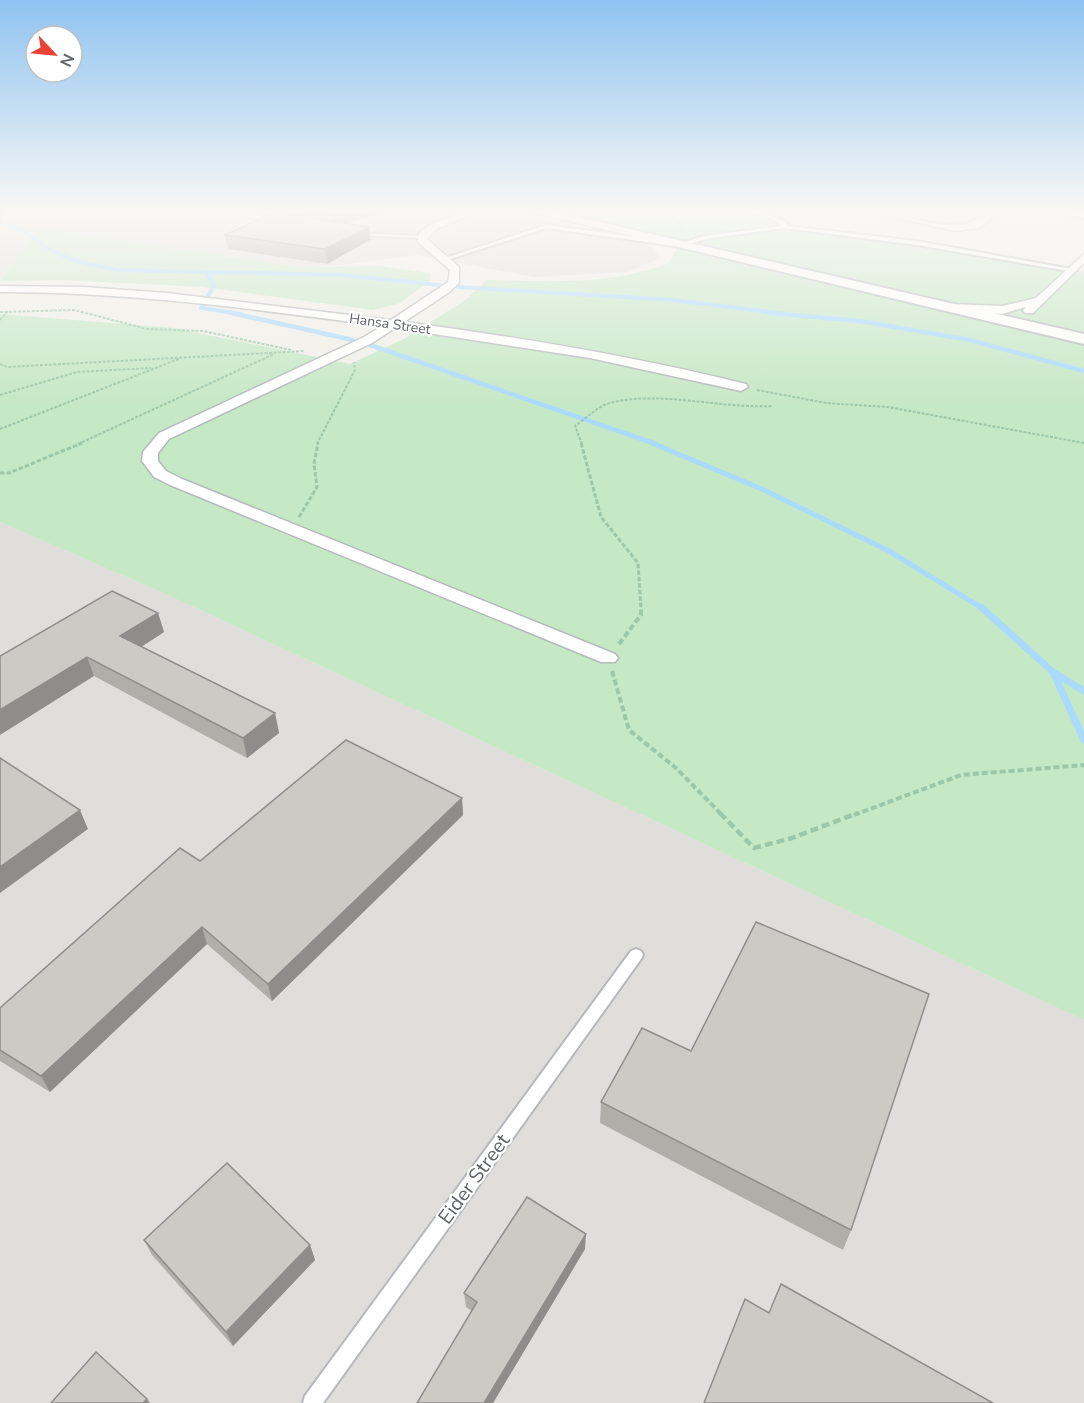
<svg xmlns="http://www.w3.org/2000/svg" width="1084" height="1403" font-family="'Nunito Sans',sans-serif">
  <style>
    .industrial { fill: #e0deda }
    .green { fill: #c5e8c5 }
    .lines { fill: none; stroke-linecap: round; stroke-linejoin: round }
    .stream-far3 { stroke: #aadaff; stroke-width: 4 }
    .stream-far2 { stroke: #aadaff; stroke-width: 4.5 }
    .stream-far1 { stroke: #aadaff; stroke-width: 5 }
    .stream { stroke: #aadaff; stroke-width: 7 }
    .lane-casing { stroke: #b5b8bc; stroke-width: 4 }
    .street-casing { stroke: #b5b8bc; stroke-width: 3 }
    .secondary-casing { stroke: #b6babf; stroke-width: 4 }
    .path-far3 { stroke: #9cc7a9; stroke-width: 2; stroke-dasharray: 3 1.5; stroke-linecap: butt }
    .path-far2 { stroke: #9cc7a9; stroke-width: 3; stroke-dasharray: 4.5 2; stroke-linecap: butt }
    .path-far1 { stroke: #9cc7a9; stroke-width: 4; stroke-dasharray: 6 3; stroke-linecap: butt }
    .path { stroke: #9cc7a9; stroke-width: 4.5; stroke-dasharray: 8 4; stroke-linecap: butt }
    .lane { fill: #fff; fill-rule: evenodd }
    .street { fill: #fff; fill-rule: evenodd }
    .secondary { fill: #fff; fill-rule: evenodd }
    .wall { fill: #afaea9 }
    .shaded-wall { fill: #8f8d8a }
    .building { fill: #cccac5; stroke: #8f8d8a; stroke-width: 1.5 }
    .labels { text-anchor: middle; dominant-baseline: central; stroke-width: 4.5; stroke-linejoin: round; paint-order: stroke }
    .far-street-label { font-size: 14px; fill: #5f6368; stroke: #fff }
    .near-street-label { font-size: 20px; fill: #5f6368; stroke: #fff }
  </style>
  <rect width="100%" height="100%" fill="#f1efe8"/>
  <path class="industrial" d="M0,210H511L651,246L660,258L628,272L534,277L418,255L334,266L299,267L40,228L0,280Z
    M0,522L159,591L1084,1020V1403H0Z"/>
  <path class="green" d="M555,210H742L775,218L784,227L883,239L1074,270L1084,272V332Z
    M40,228L299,267L378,266L430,273L431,280L400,303L373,310L203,287L63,280L0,281Z
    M677,249L1084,345V1020L159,591L0,522V314L174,328L350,364L404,339L467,299L486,280C547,281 610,286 669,263Z"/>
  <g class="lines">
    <path class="stream-far3" d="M0,223L23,230L45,247L72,260L117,270L340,275L440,285
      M207,272L214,286L208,296
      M458,287L673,300L786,314
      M204,304L201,308L241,314"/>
    <path class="stream-far2" d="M232,313L353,340
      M769,313L860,321L970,340L1084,371
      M370,345L656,444"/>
    <path class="stream-far1" d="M652,443L764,490L889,551L982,608"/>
    <path class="stream" d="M981,607L1053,672L1084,691
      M1053,672L1084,740"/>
    <g class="lane-casing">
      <path id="lane" d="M243,210H248L250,214L275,221L273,222L246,216Z
        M740,210C756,210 773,215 787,223V226L917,241L1077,270L1074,272L917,245L784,228L705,239L682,247L546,228L447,260L442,259L546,225L682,243L704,236L782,226L773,219Z
        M355,233L422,236L424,237L422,238L357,235Z
        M636,949L641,951L643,955L641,959L323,1403H303L305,1396L631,951Z"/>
    </g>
    <g class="street-casing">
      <path id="street" d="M469,210H483L438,228L427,239L459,267V283L448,293L404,322C519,337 633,356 746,384L748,387L741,391L590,358L395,328L372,343L169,439L158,453V461L166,471L182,479L615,654L618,658L615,662H601L170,485L154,477L142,461L143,452L159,433L364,337L382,326C255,309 128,292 0,292V286L84,287L167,293L391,320L448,282L450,270L418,242L419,233L432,224Z
        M860,210C893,210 924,225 956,225C975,225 985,210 1003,210L979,228L955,231Z
        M1084,254V263L1033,313H1025L1023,311L1026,307L1002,314L952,310L946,307L952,304L1002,306L1036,298Z"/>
    </g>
    <g class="secondary-casing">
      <path id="secondary" d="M524,210H548L1084,334V344Z
        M1055,210H1084V218L1057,213Z"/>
    </g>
    <path class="path-far3" d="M668,210L684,230
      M0,312L74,310L147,329L203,331L291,350
      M0,320L9,310
      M0,364L7,367L305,351
      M757,390L826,403L888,407L1084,443
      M0,395L77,372L151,368
      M0,429L181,358
      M78,444L274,354
      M317,444L355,370L354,362
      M582,444L575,426C585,419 598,406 610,403C659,390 721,409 773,406"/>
    <path class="path-far2" d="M581,443L601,517L638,563L641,608
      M0,473H9L82,443
      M299,517L317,487L314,464L318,443"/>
    <path class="path-far1" d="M619,644L641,615V607
      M612,671L629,730L676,768L722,815
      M854,815L961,775L1084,765"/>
    <path class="path" d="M720,813L754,848L792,838L858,813"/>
    <use href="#lane" class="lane"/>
    <use href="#street" class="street"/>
    <use href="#secondary" class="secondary"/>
  </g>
  <path class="wall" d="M289,210H388L347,223L370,240L327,264L228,249L225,235L289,214Z
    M158,613L164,632L141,647L275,713L279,733L247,758L94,676L0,656Z
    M462,798L463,815L272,1001L207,944L50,1092L0,1061V1008L200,861Z
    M691,1051L851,1230L843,1250L600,1123L601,1102Z
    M144,1240L310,1245L315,1260L233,1346L152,1255Z
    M585,1249L493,1403H417L472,1311L466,1307L464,1293Z"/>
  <path class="shaded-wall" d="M0,210H5L0,226Z
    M343,210H388L335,227L333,213Z
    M369,227L370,240L327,264L325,249Z
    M158,613L164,632L127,656L120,636Z
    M87,657L94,676L0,735V710Z
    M275,713L279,733L247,758L243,738Z
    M462,798L463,815L272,1001L268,984Z
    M80,810L88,829L0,893V867Z
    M202,927L207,944L50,1092L41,1076Z
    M586,1234L585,1249L493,1403H484Z
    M310,1245L315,1260L233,1346L226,1332Z
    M147,1399L150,1403H143Z"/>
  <path class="building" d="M314,210H343L333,213Z
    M275,212L369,227L325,249L225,235Z
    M112,591L158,613L120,636L275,713L243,738L87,657L0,710V656Z
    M346,740L462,798L268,984L202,927L41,1076L0,1050V1008L180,848L200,861Z
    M0,758L80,810L0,867Z
    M756,922L929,994L851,1230L601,1102L642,1028L691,1051Z
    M227,1163L310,1245L226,1332L144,1240Z
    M527,1197L586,1234L484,1403H417L477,1302L464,1293Z
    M781,1284L993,1403H704L745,1299L769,1313Z
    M96,1352L147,1399L143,1403H51Z"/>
  <linearGradient id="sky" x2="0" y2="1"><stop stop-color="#8fc3f1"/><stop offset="0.52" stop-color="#f9f8f5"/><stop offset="1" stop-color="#f9f8f5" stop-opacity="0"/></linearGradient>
  <rect width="1084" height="407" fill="url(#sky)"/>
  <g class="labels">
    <g class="far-street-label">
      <text transform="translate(390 324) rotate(8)">Hansa Street</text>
    </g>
    <g class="near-street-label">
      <text transform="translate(474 1179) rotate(-54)">Eider Street</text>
    </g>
  </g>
  <g transform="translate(54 54) rotate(116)"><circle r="28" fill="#ffffff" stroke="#bfc1c3" stroke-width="1.5"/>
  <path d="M0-4.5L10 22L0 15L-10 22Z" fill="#ea4335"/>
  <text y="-9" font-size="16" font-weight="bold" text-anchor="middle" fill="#5f6368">N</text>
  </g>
</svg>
